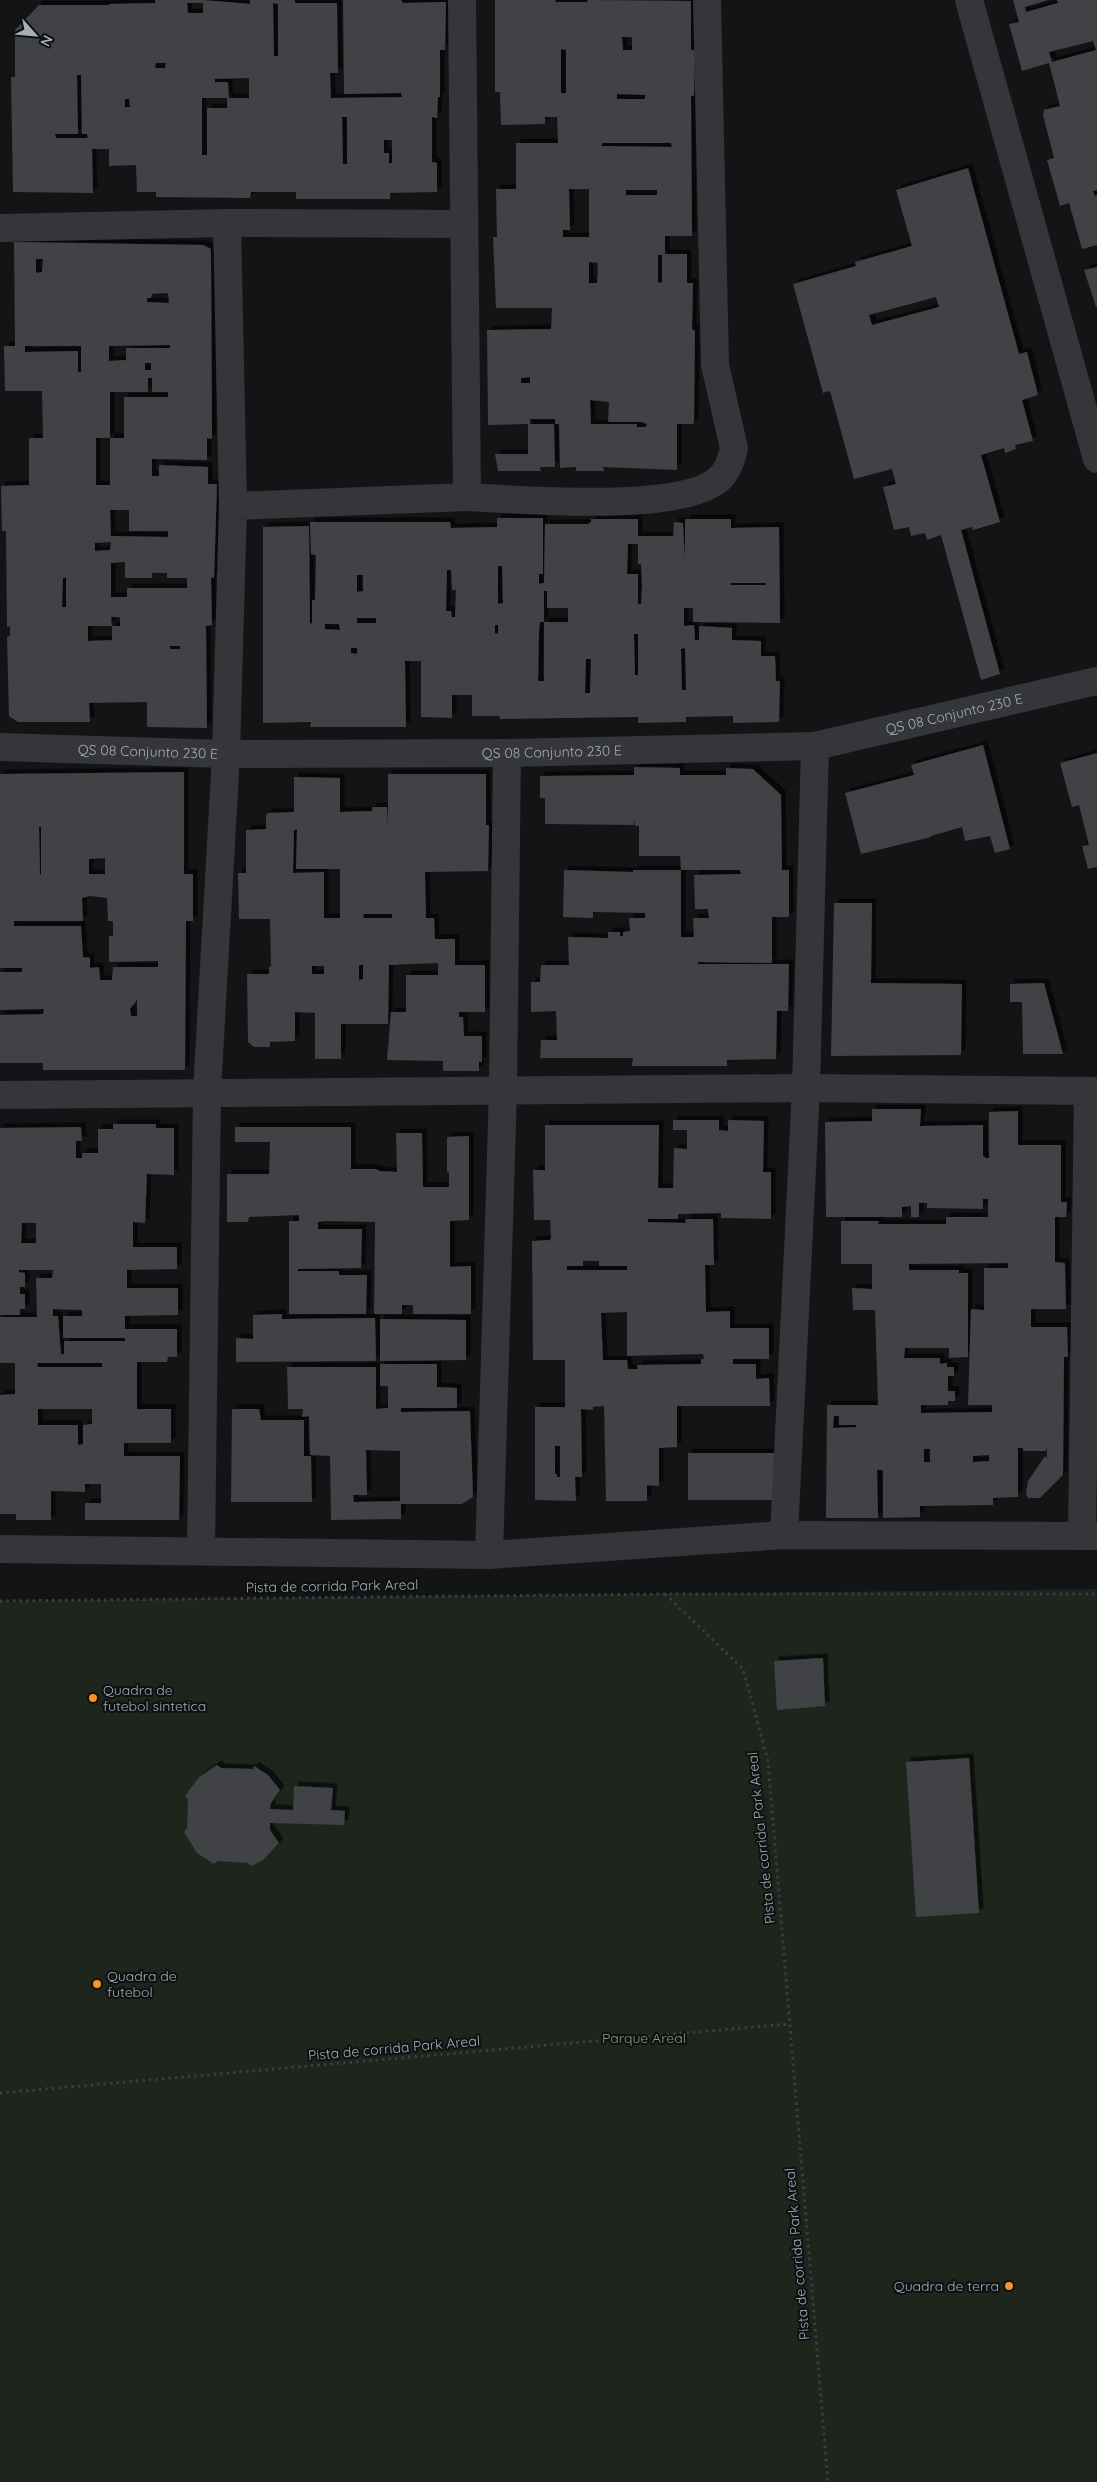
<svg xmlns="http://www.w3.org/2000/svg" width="1097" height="2482" font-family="Quicksand,sans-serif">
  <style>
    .green { fill: #1d251d }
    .building { fill: #3f4245; fill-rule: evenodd; filter: url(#shadow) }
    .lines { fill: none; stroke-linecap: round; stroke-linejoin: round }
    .path { stroke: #3a3d41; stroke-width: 3; stroke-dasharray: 2.5 4; stroke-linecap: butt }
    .street { stroke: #34363a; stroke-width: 28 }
    .poi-dot { fill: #f89229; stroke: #0e0f10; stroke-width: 2 }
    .labels { text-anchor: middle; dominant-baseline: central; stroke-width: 4; stroke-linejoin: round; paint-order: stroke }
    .street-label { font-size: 14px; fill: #a5adb6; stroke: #0e0f10 }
    .poi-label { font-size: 14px; fill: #a5adb6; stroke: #0e0f10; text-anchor: start }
    .park-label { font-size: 14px; fill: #7ea27b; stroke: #0e0f10 }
  </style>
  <defs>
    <filter id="shadow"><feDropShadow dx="4.5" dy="-4.5" stdDeviation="0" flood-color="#0009"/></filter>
  </defs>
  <rect width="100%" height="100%" fill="#131415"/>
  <path class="green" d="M1097,1589V2482H0V1601Z"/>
  <path class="building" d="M155,0H203L250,4V0H295V3H337L338,73H330L331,98L402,97L401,93L344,94L343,0H401L403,3L446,2L445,50H440V97H438L437,118L432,117V162L437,163V192L390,193V199H296V192H251L250,198L156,197V192H137L136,165L109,166V149H92L93,193L13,192L11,77H15V30L39,5H109V4L155,3ZM187,3H203V13H188ZM273,3L278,4V56H274ZM156,63H166L165,68H155ZM77,75H81L82,134H87L88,138H56L55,134H78ZM249,78V98H227V108H207V155H202V98H229L228,82H215V79ZM125,99H129L130,107H125ZM342,117H347V164H343ZM384,140H392V163H389V153H384Z
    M495,0H556L555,2H587L588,0L691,1V50H695L694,96H691L692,236H658H665V254H687V283H693L692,329L695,331L694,422L693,424H677V470L603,467L604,471H576V467L560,468L559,424H555V419H530V424H554L555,467H540L541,471H498L495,454H528V424L488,425L487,330L551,329L552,308H496L493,237H497L496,189H516V143H558L557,117H545V124L501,125L500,92H495ZM622,37H632V50H623ZM561,49L566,50V93H561ZM617,94L645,95V99H617ZM602,143H671L672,147L602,146ZM569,189H589V237H563V230H570ZM626,190H657V195H626ZM658,255H662V283L658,282ZM589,262L598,263L597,283H589ZM530,377V383H521V378ZM590,400L609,402L608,422H642L647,424L646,427H637V424H591Z
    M1013,0H1048L1025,7L1026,12L1058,3L1057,0H1097V190L1093,191L1095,196L1097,195V245L1082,249L1069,203L1060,206L1047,160L1054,158L1043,115L1044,110L1060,106L1049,63L1022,71L1009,24L1019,22ZM1093,41L1096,50L1052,62L1049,52Z
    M968,168L1019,354L1027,352L1038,395L1022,400L1033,441L1015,445L1016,449L1005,453L1004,448L981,455L1000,522L973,530L972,527L961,530L1000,674L981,680L941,535L927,540L925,533L911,536L909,527L894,530L883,487L896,484L892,469L854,479L830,391L823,393L793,284L856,266L855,262L912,246L896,190ZM936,297L939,307L872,325L869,315Z
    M14,242L203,245L211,249L212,439L207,438V460L152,459V476H159V465L208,467V484H217L214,578H211L212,625L206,626L207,728L147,727V702L89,703L90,722H18L9,716L7,637L10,636V626L7,627L6,531H2L1,486L29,485V438H43L42,391H5L4,346H15ZM36,259H43L42,272L36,273ZM168,293L169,303L147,302V298H151L152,294ZM170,345V348H126V360L109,361V346ZM25,346H81V372H78V351L25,352ZM145,363H151V370H145ZM148,378H152V392H168V397H124V438H110V485H96V438H110V392H148ZM110,510H129V531H168V537L111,536ZM111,542L110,550L95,551V543ZM125,562V578H152V573H167V578H187V588H127V597H111V563ZM63,578H66V607H62ZM111,617H120V626H112V640L88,641V626H112ZM170,646H180V649H170Z
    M1097,267V307H1096L1084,270Z
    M497,518H543V574H539V584L544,583L545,524H588L591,522V519H638V536H673L674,522L683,523L685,561V519H731V528L779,527L780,623L693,622V608H684V626L694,625L695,640H699V626L732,628V640L761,641V656H775L776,681H780L779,722L733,723V716L686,717V722L638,723V717L500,719L499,716H472V695H452V718L421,717V661H405L406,727H310L311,722L263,723V527L309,526L310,624L312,623V600H315L316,555L311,554L310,522H450L451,528L497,527ZM628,544H638V564H641L642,587L641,604H638V574H627ZM498,566H502L503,603L498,604ZM447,570H451L452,590H456L455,617H452L451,611H446ZM357,575H363V591L357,592ZM731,583H766V585H731ZM544,591H547V608H568V622H544V681H538L539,631L540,622H544ZM357,618H376V623H357ZM325,624H339L340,630L325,629ZM495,625H498V634L495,633ZM634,634H638V675H635ZM351,648H357V654L351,653ZM685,648L686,690H682L681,649ZM586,659H591L590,693H585Z
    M983,745L1010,849L995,853L990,836L965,841L962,827L931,836V837L861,854L845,793L914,775L911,765Z
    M1097,753V867L1088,869L1082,846L1089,845L1079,805L1072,807L1060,763Z
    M634,767L680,768V775H726V768L753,769L781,795L782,870H789V917H772V963L698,962V964H789L788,1011H777L776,1059L727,1060V1066H632L633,1058H540L541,1040H557L556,1011L531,1012V982H540L541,965H569L568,937L608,938V932H620V936H623V932L630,931L629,918H645V913L593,912V918L563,917L564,870L633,872V870H681V937H694L693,918H709L708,909H695L694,875L741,874L740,870H681L680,856H639V826H635V820L634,825L545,824V798H540V776L634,775Z
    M184,772V874H193V921H186L185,1070H43V1063H0V1015L43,1014L44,1009L0,1010V972H22V968H0V774ZM39,827H41V874H40ZM105,858V874H89V859ZM90,896L107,898L108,921H113V936H109V962L158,961V967H113L112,980H100L99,967L90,968V958L83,957L81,926H14V921H83L82,898ZM137,1000V1016H131L130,1009Z
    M388,774H486V825H489L488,871L425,872L426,918H434L435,939H455V965H485V1012H459V1017H463L464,1036H482V1062H479V1071H443V1061L387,1060L391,1012H406V975H438V963L389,965L388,1024H341V1059H315V1013L295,1012V1041L270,1042V1047H254L248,1042L247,974H269V967L271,966L270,919H239L238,873H246V830L266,829V816L268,813L294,812V777L340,778V812L372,811V807H387L388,826ZM294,830H297L296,869H340V918H324V872L293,873ZM364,914H392V918H363ZM359,965H363V979L359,980ZM312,966H324V974H312Z
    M834,903H872L871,983L962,984L961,1055L831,1056Z
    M1044,983L1063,1054H1023L1022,1002H1010V984Z
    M872,1109H921L920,1126L983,1125V1156L986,1158H989V1112L1018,1111V1145H1061V1202H1067L1066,1217H1055V1262L1065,1263L1066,1309H1031V1327H1067L1068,1357H1064L1063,1475L1040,1498H1028L1026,1494L1028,1481L1045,1456L1047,1458V1447L1046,1451H1023V1448H1018V1497L993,1498V1505L920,1506V1517L883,1518V1470H877L878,1518H826L827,1405H878L875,1310H853L852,1288L872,1289V1264H841V1221H879L878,1224H946V1217H988V1199H983V1209L927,1208V1203H919V1217H911V1206L902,1207V1217H826L825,1122L872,1121ZM1008,1263V1268H984V1310L971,1309L968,1405H992V1412L921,1413V1405H948V1401H955V1391H948V1376H954V1367H947V1363L940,1364V1358H904L905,1348H949V1358L968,1357V1273H959V1270H909V1264ZM834,1416H839V1425H856V1427L833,1428ZM924,1449H930V1462H924ZM989,1455V1461L973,1462V1456Z
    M673,1120H719V1130L728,1131V1120L764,1121L763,1172H771V1219L721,1218V1213L678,1214V1219H648V1222L686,1223L685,1219H713L714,1265H705L706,1312L730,1311V1328H769V1359H733V1364H756V1379L769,1378L770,1406H677V1447L659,1448V1486L647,1485V1501H606L604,1406L593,1407V1410L581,1409L582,1477H575L576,1501L535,1500V1407H565V1360H533L532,1241L550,1240L551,1238L550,1220H534L533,1170H545V1125H659L658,1188H673L674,1148L687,1149V1130H673ZM583,1261H599V1266H627V1270H567V1266H583ZM627,1312V1356L703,1354L704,1359H701V1364L637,1365L638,1369H628L627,1360H603L601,1313ZM555,1446H560V1477H557V1474H555Z
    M113,1124H156V1128H174V1175L147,1174L145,1223L133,1222V1247H177V1269L127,1270V1288H178V1315L125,1316V1329H177V1357H168L167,1362H137V1409H171V1443H124V1456H180L179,1520H85V1503H101V1484H85V1492L51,1491V1520H16V1514H0V1395L15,1394V1363H0V1317H37L36,1278H52L53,1270H19V1272L25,1273V1287H20V1294H25V1309H20V1315H0V1128L81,1127L82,1141H76V1158H82V1153H98V1129H113ZM22,1223H36V1243H21ZM53,1309L82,1310V1316H63V1338H125V1341H64V1354H61L58,1316H53ZM37,1363H102V1367H38ZM38,1409H92V1424L83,1425V1444L78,1445V1425H38Z
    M235,1127H351V1169H376L379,1171L397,1172L396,1133H422L423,1187H449V1172H447V1137L469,1136V1220L450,1221V1267L471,1266V1314H413V1305H402V1314H374L375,1222L326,1221L318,1222V1229H362L361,1268L298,1269V1271H339V1275H367L366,1314H289V1221H299V1215L249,1217L248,1222H227V1174H269L270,1142H235Z
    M282,1314V1319L375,1318L376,1361L236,1362V1338L253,1339V1315Z
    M380,1319L466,1320V1360L380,1361Z
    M380,1364H437V1387L457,1388V1408H401V1412L470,1411L473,1497L462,1504H401V1519L331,1520L330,1456L310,1455L309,1416L302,1417L303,1409H288L287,1367H376V1409L388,1408V1386H380ZM366,1450L400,1451V1501L354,1502L353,1495H367Z
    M232,1409H259L261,1420H304V1456H311L312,1502H231Z
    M688,1453H777L778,1500H688Z
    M823,1658L825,1706L777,1710L774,1661Z
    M969,1758L979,1913L916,1917L906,1762Z
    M217,1765L221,1768L253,1769L254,1766L268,1775L280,1790L271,1803L270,1809L293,1810L294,1786L333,1788L331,1810L345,1811L344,1825L270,1823V1830L279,1843L263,1860L251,1866L248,1863L218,1861L214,1864L197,1853L184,1832L187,1828L188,1799L185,1796L199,1777Z"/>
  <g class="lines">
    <path class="path" d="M665,1594L743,1669L768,1761L828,2482
      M0,1601L665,1594H1097
      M0,2093L789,2024"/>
    <g class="street">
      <path d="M969,0L1097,459"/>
      <path d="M227,223L233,506"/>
      <path d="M0,228L227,223L464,224"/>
      <path d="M467,497C520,499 688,515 722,476C729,468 732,458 734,448L715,365L707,0"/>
      <path id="s1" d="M0,747L226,754L507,753L815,746L1097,681"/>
      <path d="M0,1095L806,1088L1097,1091"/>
      <path d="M784,1535L806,1088L815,746"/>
      <path d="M1082,1535L1088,1091"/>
      <path d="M0,1549L489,1555L784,1535L1097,1536"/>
      <path d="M201,1551L207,1092L226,754L233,506L467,497L462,0"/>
      <path d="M489,1555L503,1089L507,753"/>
    </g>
  </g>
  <g class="poi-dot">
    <circle cx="93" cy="1698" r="5"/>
    <circle cx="97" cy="1984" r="5"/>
    <circle cx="1009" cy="2286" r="5"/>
  </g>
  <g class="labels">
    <g class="street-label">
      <text stroke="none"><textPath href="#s1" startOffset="958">QS 08 Conjunto 230 E</textPath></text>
      <text stroke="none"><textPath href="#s1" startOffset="148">QS 08 Conjunto 230 E</textPath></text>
      <text stroke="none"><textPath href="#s1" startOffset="552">QS 08 Conjunto 230 E</textPath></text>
      <text transform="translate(332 1586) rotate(-1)">Pista de corrida Park Areal</text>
      <text transform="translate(761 1838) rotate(-96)">Pista de corrida Park Areal</text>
      <text transform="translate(394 2048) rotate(-5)">Pista de corrida Park Areal</text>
      <text transform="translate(797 2254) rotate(-95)">Pista de corrida Park Areal</text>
    </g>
    <g class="poi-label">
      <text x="103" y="1690">Quadra de<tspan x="103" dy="16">futebol sintetica</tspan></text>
      <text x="107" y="1976">Quadra de<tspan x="107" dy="16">futebol</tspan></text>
      <text x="999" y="2286" text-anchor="end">Quadra de terra</text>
    </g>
    <g class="park-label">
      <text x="644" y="2038">Parque Areal</text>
    </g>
  </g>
  <g transform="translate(35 35) rotate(117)" stroke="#0e0f10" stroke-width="4" paint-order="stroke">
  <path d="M0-4L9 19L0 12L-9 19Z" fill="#a5adb6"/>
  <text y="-8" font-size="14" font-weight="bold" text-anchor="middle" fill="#a5adb6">N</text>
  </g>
</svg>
